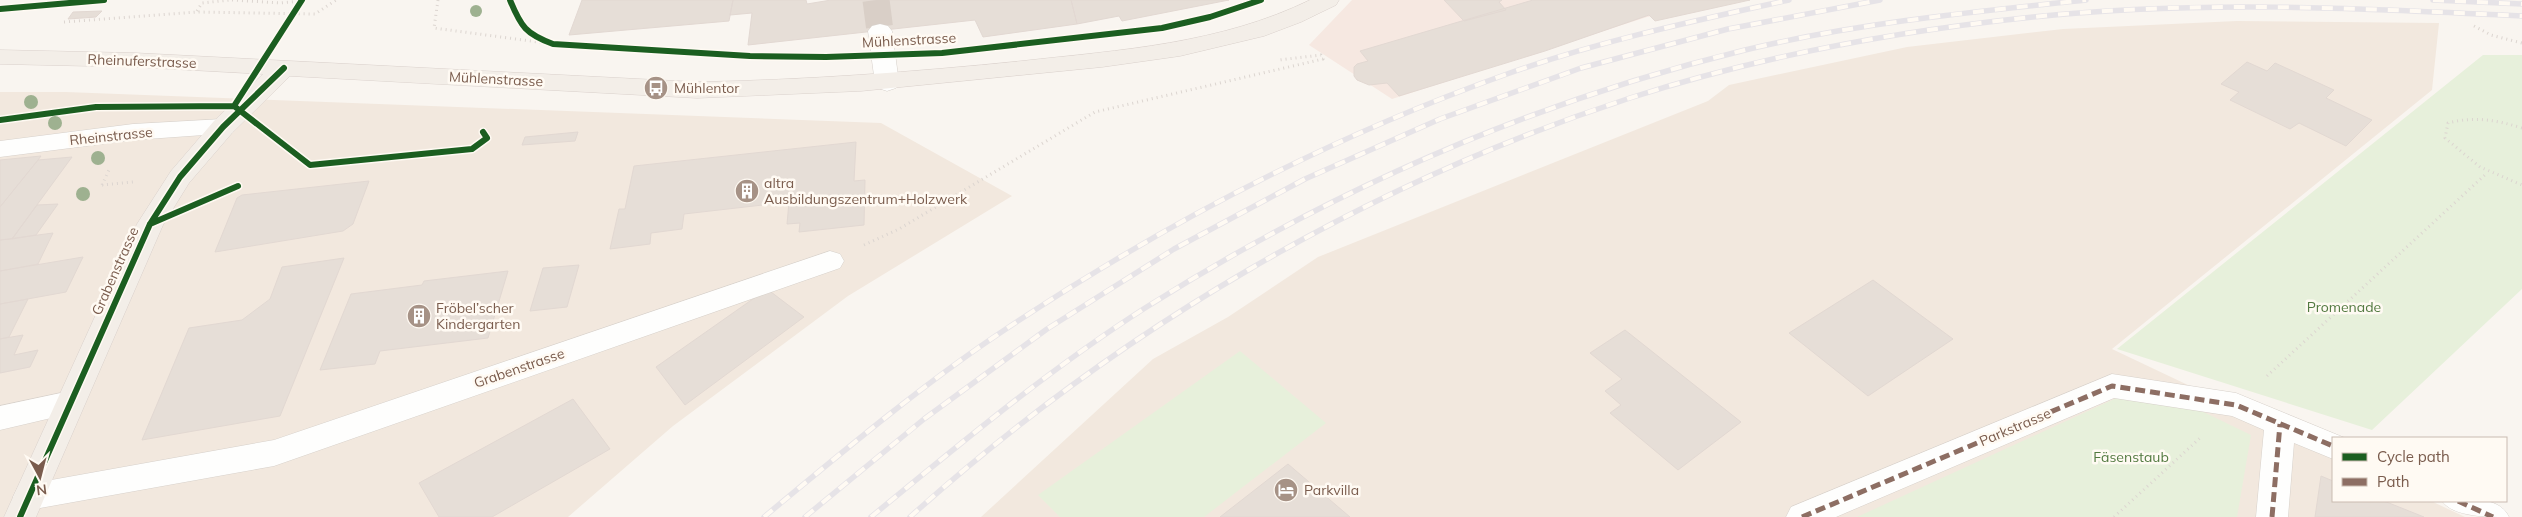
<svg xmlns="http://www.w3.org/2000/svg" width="2522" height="517" font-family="Mulish,sans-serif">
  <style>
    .residential { fill: #f2e8de }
    .commercial { fill: #f6e8e1 }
    .green { fill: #e7f0db }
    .building { fill: #e6ded7; stroke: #e2d8d2 }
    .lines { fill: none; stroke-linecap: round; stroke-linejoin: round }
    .minor-tunnel { stroke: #d9cfc7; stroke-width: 27; stroke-dasharray: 27 14; stroke-linecap: butt }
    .minor-casing { stroke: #d7d1cb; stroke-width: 1 }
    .major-casing { stroke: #dad1cc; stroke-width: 1 }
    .path { stroke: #dcd5d0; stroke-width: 3; stroke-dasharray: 1 4; stroke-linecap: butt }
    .minor { fill: #fefefd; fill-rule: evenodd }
    .major { fill: #f3eee8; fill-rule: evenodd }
    .rail-casing { stroke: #e6e3e7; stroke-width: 5.5 }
    .rail { stroke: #fffaf3; stroke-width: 4; stroke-dasharray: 11; stroke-linecap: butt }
    .quiet { stroke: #8d6e63; stroke-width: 5; stroke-dasharray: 10 5; stroke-linecap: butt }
    .cycleway-casing { stroke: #fffaf3; stroke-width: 9 }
    .cycleway { stroke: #1b5e20; stroke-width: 6 }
    .tree { fill: #9eb190 }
    .labels { text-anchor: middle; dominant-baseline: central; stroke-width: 5; stroke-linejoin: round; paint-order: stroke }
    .street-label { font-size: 14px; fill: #7a5c4d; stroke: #fffaf3 }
    .poi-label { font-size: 14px; fill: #7a5c4d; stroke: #fffaf3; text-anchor: start }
    .park-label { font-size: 14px; fill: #537a41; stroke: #fffaf3 }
  </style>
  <rect width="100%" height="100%" fill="#f9f5f0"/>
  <path class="residential" d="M2237,21L2439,23L2432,90L2112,349L2333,454V501H2431L2465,517H981L1153,359L1228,317L1318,257L1708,101L1729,85L1907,47L2063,29Z
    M0,92H66L881,123L1012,196L848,296L673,426L568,517H0Z"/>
  <path class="commercial" d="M1352,0H1726L1647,17L1392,99L1309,45Z"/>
  <path class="green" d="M2483,55H2522V289L2372,430L2117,349Z
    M1240,351L1326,423L1204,517H1060L1038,495Z
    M2123,395L2185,403L2251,435L2237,517H1857Z"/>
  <path class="building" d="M582,0H733L729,21L569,35Z
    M733,0H806L807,4L831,0H1071L1077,24L983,37L975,20L748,45L752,13L730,15Z
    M1071,0H1229L1122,21L1119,16L1077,24Z
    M1444,0H1502L1499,2L1506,10L1464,21Z
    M1533,0H1750L1655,21L1649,15L1545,51L1399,96L1387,83L1369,85L1357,80L1354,76V67L1357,64L1368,61L1360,51Z
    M102,11L96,17L68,19L73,12Z
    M2247,62L2267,71L2275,63L2334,90L2326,98L2372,120L2346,146L2299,123L2290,129L2230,100L2239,92L2221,84Z
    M578,132L575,141L522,145L525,137Z
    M856,142L854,181L865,180L864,225L799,232L800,223L787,224L789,202L684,214L682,229L651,233L650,244L610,249L619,209H625L634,166Z
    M41,156L38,160L0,207V160Z
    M72,157L12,239L0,240V207L38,160Z
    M369,181L353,224L343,231L215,252L237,198L242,195Z
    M58,204L36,235L12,239L37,205Z
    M53,233L38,264L0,271V240Z
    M83,257L66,292L0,304V271Z
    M344,258L280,416L142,440L189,328L242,320L270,299L282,267Z
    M579,265L567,307L530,311L543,268Z
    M508,271L488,338L380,351L375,364L320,370L351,294L422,285L424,281Z
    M1873,280L1953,339L1868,396L1789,333Z
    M771,292L804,317L685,405L656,367L760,294Z
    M28,299L9,337L0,339V304Z
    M1625,330L1741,422L1678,470L1610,413L1621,405L1605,391L1622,379L1590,353Z
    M23,335L14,355L38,350L30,367L0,373V339Z
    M573,399L610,449L492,517H439L419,483Z
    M1288,464L1350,517H1220Z
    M2321,476L2333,481V501H2384L2424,517H2315Z"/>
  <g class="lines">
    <path class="minor-tunnel" d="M876,0L880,31"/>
    <g class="minor-casing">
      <path id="minor" d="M880,24L888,26L892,31L899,83L896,88L887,91L878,88L875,83L868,31L872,26Z
        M223,119L232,121L235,127L232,133L133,140L0,157V141L133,124Z
        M830,251L840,254L844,261L840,268L274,466L29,510L18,507L13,497L18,487L29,484L274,440Z
        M2112,374L2236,393L2345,438H2333V459L2294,443L2288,517H2256L2264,430L2232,416L2114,398L1836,517H1786L1791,507Z
        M70,391L81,395L85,403L81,411L0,430V406Z
        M2442,501C2464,500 2498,494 2509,517C2487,517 2453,517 2442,501Z"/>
    </g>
    <g class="major-casing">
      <path id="major" d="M1310,0H1339L1336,5L1301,22L1264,36L1180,56L1102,67L861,91L697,98L290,76L232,133L189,183L163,225L36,517H4L137,224L171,171L214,121L263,74L135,67L0,64V50L135,53L697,82C806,80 914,72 1022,61C1121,50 1220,44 1310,0Z"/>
    </g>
    <path class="path" d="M232,0L280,3L302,1
      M438,0L434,28L553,44
      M510,0C518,21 525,33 546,41
      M197,11L202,3L230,0
      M64,22L197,12L315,14L336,0
      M2474,26L2491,35L2522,43
      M2522,128C2496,120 2475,116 2448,123L2445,138L2480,167L2522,185
      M102,185L133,182
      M102,185L109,170
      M864,245L899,229L1095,112L1323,59L1321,55L1279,60
      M2267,376L2487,173
      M2114,517L2200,438"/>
    <use href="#minor" class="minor"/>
    <use href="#major" class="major"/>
    <g class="rail-casing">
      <path id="rail" d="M2433,0L2522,4
        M764,517C839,455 913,392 994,337C1154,229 1325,139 1507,74C1599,41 1694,21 1789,0
        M805,517L924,419L1047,329L1174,249L1305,179L1440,119L1581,68L1728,29L1880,0
        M871,517C960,444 1048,370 1145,308C1330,191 1532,102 1745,50C1857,23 1972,12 2086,0
        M910,517C1116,331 1366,184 1630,98C1760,56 1897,31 2033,17C2195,0 2360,8 2522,16"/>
    </g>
    <use href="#rail" class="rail"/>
    <path class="quiet" d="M2458,501L2493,517
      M1802,517L2112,386L2236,405L2333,446
      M2272,517L2280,424"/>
    <g class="cycleway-casing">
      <path id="cycleway" d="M510,0C521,27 526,34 553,44L750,56L826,57L942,53L1162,28L1210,17L1261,0
        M0,9L104,0
        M234,106L302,0
        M0,120L96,107L234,106L310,165L472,149L487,138L483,132
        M150,224L238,186
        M20,517L150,224L180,177L223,127L284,68"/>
    </g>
    <use href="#cycleway" class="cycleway"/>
  </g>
  <g class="tree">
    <circle cx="476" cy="11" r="6"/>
    <circle cx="31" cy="102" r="7"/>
    <circle cx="55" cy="123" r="7"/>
    <circle cx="98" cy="158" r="7"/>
    <circle cx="83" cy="194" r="7"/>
  </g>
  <defs>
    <g id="bus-disc" transform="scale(1.25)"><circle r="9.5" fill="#a69286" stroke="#fffaf3"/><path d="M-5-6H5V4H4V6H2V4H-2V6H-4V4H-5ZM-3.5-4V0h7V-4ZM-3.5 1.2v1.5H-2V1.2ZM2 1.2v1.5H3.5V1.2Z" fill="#fff"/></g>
    <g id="building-disc" transform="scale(1.25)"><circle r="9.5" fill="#a69286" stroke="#fffaf3"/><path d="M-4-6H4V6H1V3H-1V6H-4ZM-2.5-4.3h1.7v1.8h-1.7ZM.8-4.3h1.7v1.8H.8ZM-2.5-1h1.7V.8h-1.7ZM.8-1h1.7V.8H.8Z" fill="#fff"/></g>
    <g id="hotel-disc" transform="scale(1.25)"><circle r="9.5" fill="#a69286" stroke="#fffaf3"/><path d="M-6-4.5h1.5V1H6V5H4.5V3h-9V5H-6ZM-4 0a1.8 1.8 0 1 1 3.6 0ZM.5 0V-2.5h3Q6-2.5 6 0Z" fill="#fff"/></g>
  </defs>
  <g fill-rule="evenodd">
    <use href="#bus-disc" x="656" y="88"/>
    <use href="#building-disc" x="747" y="191"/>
    <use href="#building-disc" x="419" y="316"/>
    <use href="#hotel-disc" x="1286" y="490"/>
  </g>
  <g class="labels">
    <g class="street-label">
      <text transform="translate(909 40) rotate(-3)">Mühlenstrasse</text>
      <text transform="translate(142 61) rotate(2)">Rheinuferstrasse</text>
      <text transform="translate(496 79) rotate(3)">Mühlenstrasse</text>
      <text transform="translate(111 136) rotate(-6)">Rheinstrasse</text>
      <text transform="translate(115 271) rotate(-66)">Grabenstrasse</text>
      <text transform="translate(519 368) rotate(-19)">Grabenstrasse</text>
      <text transform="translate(2015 427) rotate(-23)">Parkstrasse</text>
    </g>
    <g class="poi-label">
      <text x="674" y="88">Mühlentor</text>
      <text x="764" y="183">altra<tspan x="764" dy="16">Ausbildungszentrum+Holzwerk</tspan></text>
      <text x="436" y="308">Fröbel’scher<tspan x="436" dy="16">Kindergarten</tspan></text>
      <text x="1304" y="490">Parkvilla</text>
    </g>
    <g class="park-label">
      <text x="2344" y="307">Promenade</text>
      <text x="2131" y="457">Fäsenstaub</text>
    </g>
  </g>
  <rect x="2332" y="437" width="175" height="65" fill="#fffaf3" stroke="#cabbb1"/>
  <rect x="2342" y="453" width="25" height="8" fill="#1b5e20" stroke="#cabbb1"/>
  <text x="2377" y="462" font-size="15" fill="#7a5c4d">Cycle path</text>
  <rect x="2342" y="478" width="25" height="8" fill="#8d6e63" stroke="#cabbb1"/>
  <text x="2377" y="487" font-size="15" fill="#7a5c4d">Path</text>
  <g transform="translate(40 477) rotate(173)" stroke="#fffaf3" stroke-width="4" paint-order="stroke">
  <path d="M0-4L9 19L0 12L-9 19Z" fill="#7a5c4d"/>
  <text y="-8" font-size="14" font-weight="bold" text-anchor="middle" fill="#7a5c4d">N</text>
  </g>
</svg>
